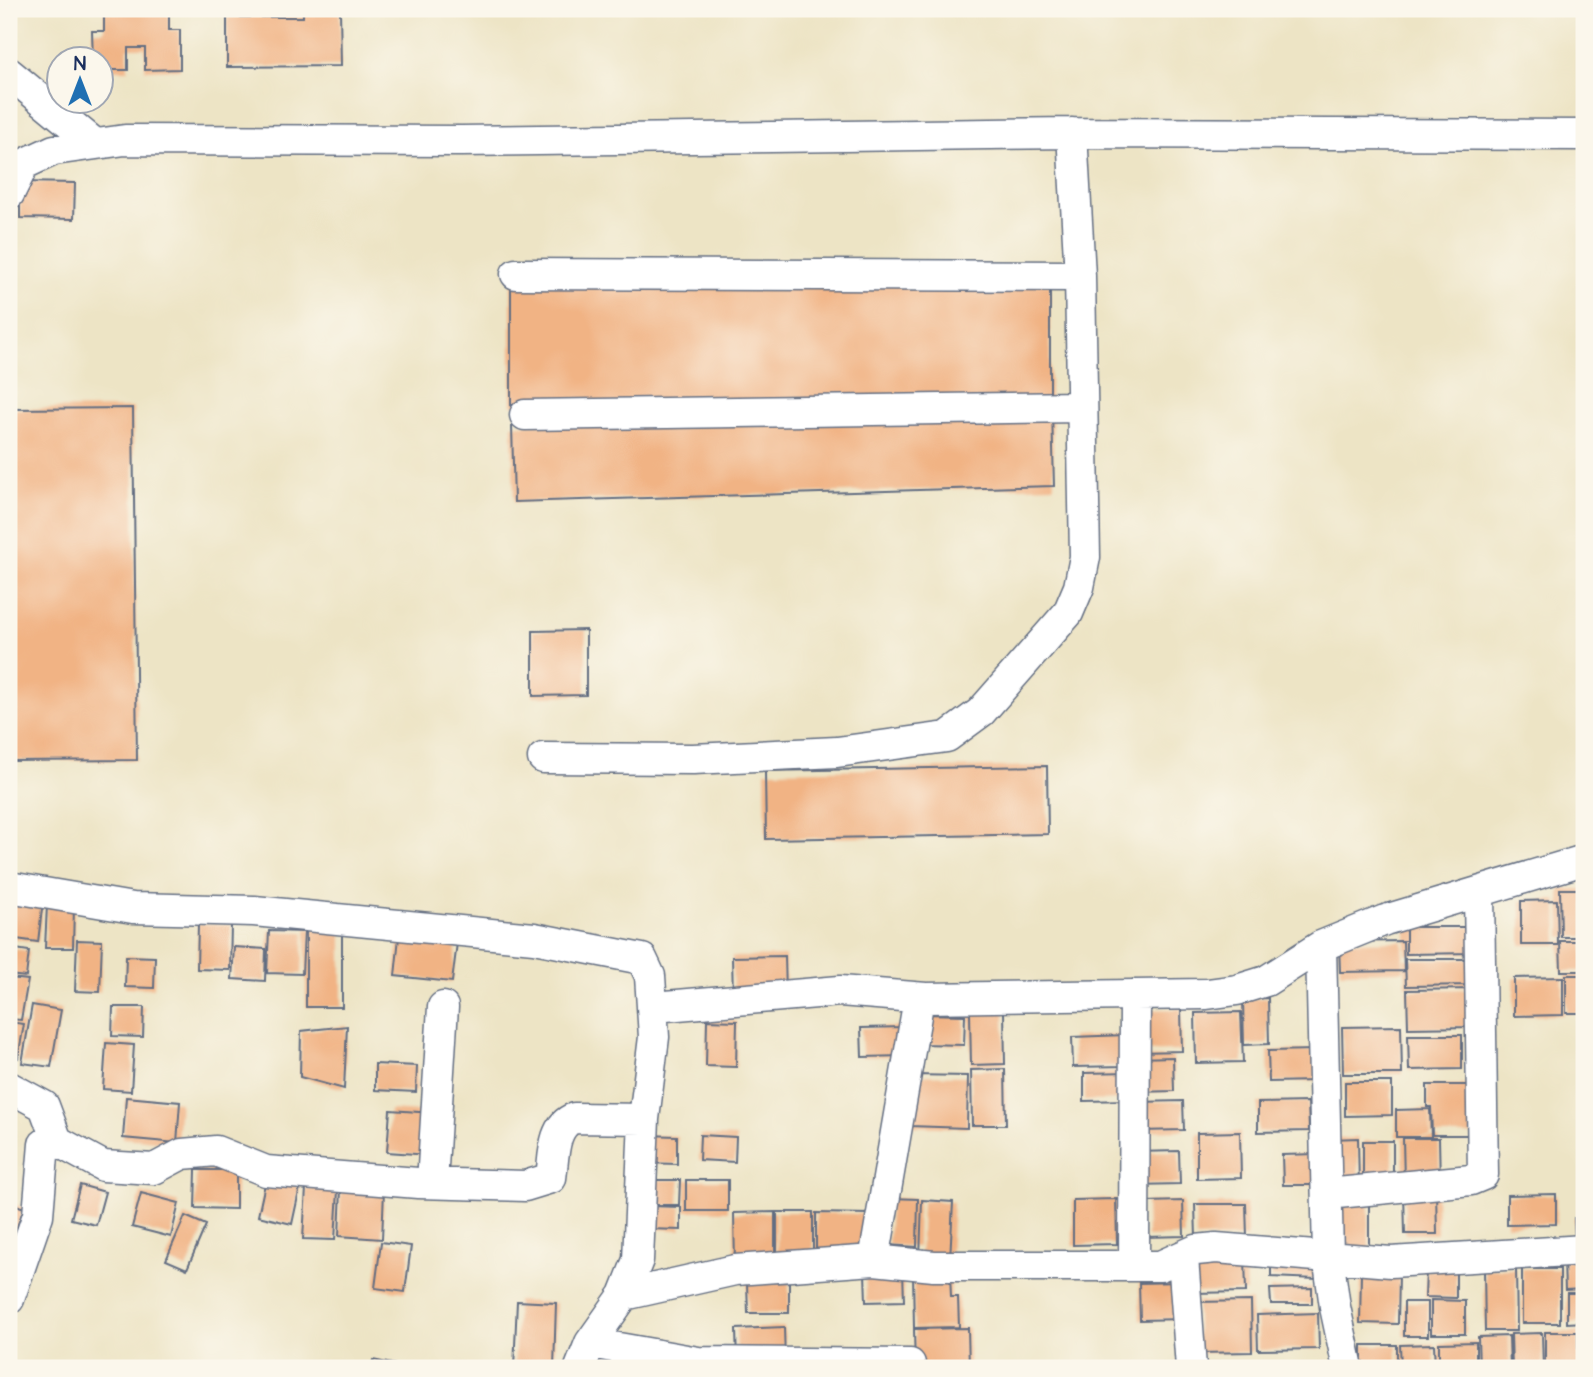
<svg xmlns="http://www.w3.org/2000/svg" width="1593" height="1377" font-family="'Architects Daughter',sans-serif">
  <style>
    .building { fill: #f1b384 }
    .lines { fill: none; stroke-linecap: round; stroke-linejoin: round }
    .minor-casing { stroke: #646e82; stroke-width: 33 }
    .minor { stroke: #fff; stroke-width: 30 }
  </style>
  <rect width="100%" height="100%" fill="#fbf7ec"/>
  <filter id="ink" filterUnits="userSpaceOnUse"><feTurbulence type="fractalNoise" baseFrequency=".0143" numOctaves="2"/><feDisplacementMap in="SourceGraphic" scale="14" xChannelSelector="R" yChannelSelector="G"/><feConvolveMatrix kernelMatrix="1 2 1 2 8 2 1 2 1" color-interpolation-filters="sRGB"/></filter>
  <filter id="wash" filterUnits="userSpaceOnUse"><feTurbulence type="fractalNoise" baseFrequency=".00686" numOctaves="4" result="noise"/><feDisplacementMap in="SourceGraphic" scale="28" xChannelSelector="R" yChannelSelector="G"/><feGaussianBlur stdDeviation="1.57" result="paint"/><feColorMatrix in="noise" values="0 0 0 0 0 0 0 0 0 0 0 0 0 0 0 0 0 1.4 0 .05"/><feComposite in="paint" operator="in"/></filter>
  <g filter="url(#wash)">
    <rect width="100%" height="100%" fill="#ede4c5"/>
    <g id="blocks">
      <path class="building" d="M104,9H169V30H180V69L145,70V48H128V70H102V60H93L92,31H104Z
        M303,9H340L341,66L227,67V17H303Z
        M20,182L75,183L74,219L20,218Z
        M511,284H1050V405H511Z
        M133,408L137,760L9,761V409Z
        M1052,410L1054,486L514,502L512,425Z
        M586,630V695L533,696V631Z
        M1047,766L1048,834L766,839L765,771Z
        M1560,889H1584V937H1561Z
        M9,895L43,900L38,942L9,938Z
        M1557,900L1558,945H1521V901Z
        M47,905L74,906L73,948H45Z
        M198,924L231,925L230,970L197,969Z
        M1406,927H1476V953L1406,954Z
        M306,929H342V1007H306Z
        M269,931L304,932L302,974L267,973Z
        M399,937L457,943L452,982L395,976Z
        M77,940L102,941L100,992L75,991Z
        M1403,941L1404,971L1340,972L1339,942Z
        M1560,941H1584V971H1561Z
        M234,947L266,949L265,981L232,979Z
        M9,948L29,951L26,977L9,975Z
        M126,956L155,957L154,988L125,987Z
        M785,956L786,993L733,995L732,957Z
        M1405,959H1474V985L1406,986Z
        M1566,975H1584V1013H1566Z
        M1563,977V1015L1514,1016V978Z
        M9,978L28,980L21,1020L9,1019Z
        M1473,989L1474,1027L1408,1028L1407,990Z
        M1268,998L1269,1044L1244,1045L1243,999Z
        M32,1005L61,1010L51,1067L22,1063Z
        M113,1007H144L143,1037L112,1036Z
        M1181,1009L1182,1051L1139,1052L1138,1010Z
        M1004,1011L1005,1064L971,1065L970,1012Z
        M1241,1012L1243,1062L1196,1063L1195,1013Z
        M922,1014L965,1015L964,1045L922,1044Z
        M707,1020L737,1021L736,1067L706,1066Z
        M9,1022L24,1024L18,1058L9,1056Z
        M347,1026L344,1089L300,1077L301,1031Z
        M1401,1026L1402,1074H1343L1342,1027Z
        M904,1027V1056L862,1057L861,1028Z
        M1126,1035V1066L1073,1067L1072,1037Z
        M1408,1035H1462V1069L1409,1070Z
        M106,1043L134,1045L131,1091L103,1089Z
        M1315,1050L1316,1081L1269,1082L1268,1051Z
        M1173,1057L1174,1091L1137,1092V1058Z
        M375,1064L417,1066L416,1092L375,1090Z
        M1005,1069L1006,1125H972L971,1070Z
        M1130,1072V1100L1084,1101V1073Z
        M912,1075L968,1076L967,1128L910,1126Z
        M1345,1082H1392V1115L1345,1116Z
        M1427,1085H1473L1472,1135H1432L1431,1107H1427Z
        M126,1097L180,1102L177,1143L123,1138Z
        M1183,1101L1184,1130L1139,1131L1138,1102Z
        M1308,1102L1309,1131L1258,1132V1103Z
        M1430,1109L1431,1137H1396V1110Z
        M390,1110L433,1113L430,1155L387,1152Z
        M1240,1132L1241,1178L1197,1179V1133Z
        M645,1135L677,1136V1164L644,1163Z
        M700,1135L736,1137L735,1162L699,1160Z
        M1358,1138L1359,1187H1331V1139Z
        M1403,1138H1439L1440,1182H1404Z
        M1363,1141H1393V1185L1363,1186Z
        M1179,1151L1180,1184L1136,1185L1135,1152Z
        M1317,1154L1318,1185H1283L1282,1155Z
        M196,1170H236V1209L195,1208Z
        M266,1179L300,1187L292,1224L258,1216Z
        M644,1180H680L679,1205H644Z
        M686,1180H728V1211H686Z
        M80,1185L105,1192L96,1225L71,1219Z
        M306,1188L338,1190L335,1240L303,1239Z
        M341,1189L384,1191L382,1239L339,1236Z
        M1404,1191H1436L1437,1234H1405Z
        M141,1193L179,1203L171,1237L132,1227Z
        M1556,1194V1224L1507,1225V1195Z
        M1369,1197V1251L1333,1252V1198Z
        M890,1198L918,1199L917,1247L888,1245Z
        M1116,1199L1117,1244L1073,1245V1200Z
        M922,1200L953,1202L950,1260L920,1259Z
        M1183,1201L1184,1236L1147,1237L1146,1202Z
        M9,1202L24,1208L9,1248Z
        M1195,1204H1246L1247,1237L1196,1238Z
        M649,1206L681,1207V1230L648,1229Z
        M775,1212V1264H735L734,1213Z
        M777,1212H813V1262H777Z
        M816,1213L870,1214L869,1261L816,1260Z
        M185,1216L206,1225L187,1269L166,1260Z
        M1574,1218H1584V1246H1575Z
        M381,1242L411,1246L405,1292L375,1288Z
        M1245,1257L1246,1292L1193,1293L1192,1258Z
        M1564,1260H1584V1289L1565,1290Z
        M1271,1262L1317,1263V1279L1271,1277Z
        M1484,1269H1516L1517,1331H1485Z
        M1522,1269H1560V1323H1522Z
        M1426,1270H1456V1298L1425,1297Z
        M903,1271L904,1301L866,1302L865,1272Z
        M913,1273H950L951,1297H958L959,1327L914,1328Z
        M1361,1273L1399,1274L1398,1324L1360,1323Z
        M789,1282V1313H748L747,1283Z
        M1182,1282L1183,1319L1140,1320L1139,1283Z
        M1312,1288V1304H1271L1270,1289Z
        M1567,1293H1584V1322L1567,1323Z
        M1431,1300L1465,1301V1334H1431Z
        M517,1301L556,1303L554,1368H514Z
        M1251,1301L1252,1352L1197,1353V1302Z
        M1404,1302H1428V1336H1404Z
        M1318,1313L1319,1349L1258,1350L1257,1315Z
        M784,1327L785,1361L737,1362L736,1329Z
        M968,1328L969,1368H915L914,1329Z
        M1545,1332H1578L1579,1368H1545Z
        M1542,1333L1543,1368H1512L1511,1334Z
        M1509,1336L1510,1368H1479L1478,1337Z
        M1476,1342V1365L1439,1366V1343Z
        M1434,1344L1435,1368H1401L1400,1345Z
        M1362,1345H1397V1368H1362Z
        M373,1360L406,1367V1368H371Z"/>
    </g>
  </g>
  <g filter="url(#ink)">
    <use href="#blocks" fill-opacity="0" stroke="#646e82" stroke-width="2"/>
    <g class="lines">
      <g class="minor-casing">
        <path id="minor" d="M9,73L95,144
          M9,194L24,164L54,150L125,140L462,141L1072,133L1584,135
          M516,274L1080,276
          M525,415L1080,407
          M543,758L693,759L837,752L947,737L981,712L1068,613L1079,587L1085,557L1080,276L1072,133
          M9,887L133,908L254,911L534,938L642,959L650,976L654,1037L644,1119L638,1260L624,1295L590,1343L580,1368
          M1321,946L1328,1256L1335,1307L1348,1368
          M654,1007L840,991L926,998
          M9,1087L44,1106L57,1141L103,1166L154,1169L182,1154L216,1151L266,1171L418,1183L525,1186L551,1178C554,1158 552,1126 574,1118L644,1119
          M432,1183L443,1007
          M1327,1194L1471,1180L1483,1175L1479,892
          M1183,1257L1191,1368
          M874,1260L934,1266H1160L1196,1250L1216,1248L1391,1262L1584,1250
          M1134,1266L1135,996
          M624,1295L735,1270L874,1260L918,1004L926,998L1207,994L1237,990L1266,981L1321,946L1385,920L1584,860
          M9,1299L38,1215L44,1144L57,1141
          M590,1343L698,1362L910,1364"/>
      </g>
      <use href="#minor" class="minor"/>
    </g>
  </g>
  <rect width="1593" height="1377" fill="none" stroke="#fbf7ec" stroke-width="35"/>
  <g transform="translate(80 80)"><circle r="33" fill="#fbf7ec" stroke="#a1a7b3" stroke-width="2"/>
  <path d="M0-5L12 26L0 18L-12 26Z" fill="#1f6fb2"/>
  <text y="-10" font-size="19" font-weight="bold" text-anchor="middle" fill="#1b2f5e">N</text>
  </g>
</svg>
